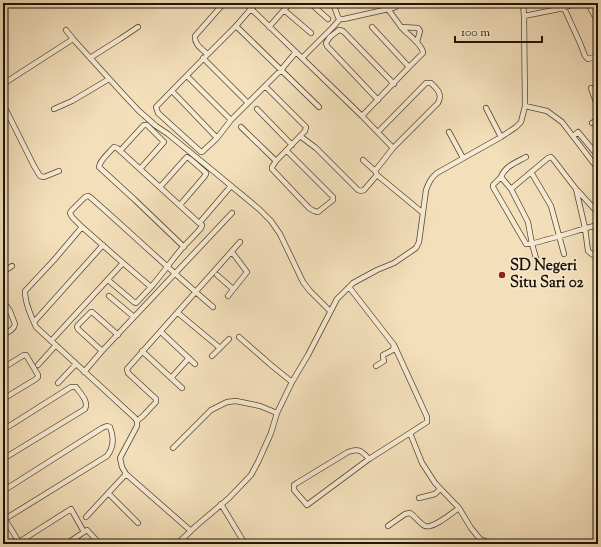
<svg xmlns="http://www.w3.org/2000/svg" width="601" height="547" font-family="'Sorts Mill Goudy',serif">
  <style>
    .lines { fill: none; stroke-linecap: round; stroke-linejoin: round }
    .street-casing { stroke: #544733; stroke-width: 6 }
    .street { stroke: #f7ead2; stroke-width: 4.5 }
    .poi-dot { fill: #8f2418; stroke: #f7ead2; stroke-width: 1.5 }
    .labels { text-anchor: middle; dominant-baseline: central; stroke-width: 3; stroke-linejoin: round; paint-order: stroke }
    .poi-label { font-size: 15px; font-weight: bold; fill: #1f1406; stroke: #f7ead2; text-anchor: start }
  </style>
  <rect width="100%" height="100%" fill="#f3dfba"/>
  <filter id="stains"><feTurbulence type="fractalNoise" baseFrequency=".005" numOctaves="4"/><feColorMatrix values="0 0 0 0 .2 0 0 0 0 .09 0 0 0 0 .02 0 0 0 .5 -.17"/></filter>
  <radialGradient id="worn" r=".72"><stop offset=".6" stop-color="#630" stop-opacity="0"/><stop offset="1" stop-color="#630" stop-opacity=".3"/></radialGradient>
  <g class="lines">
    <g class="street-casing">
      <path id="street" d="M245,3L362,116L393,148L375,171L377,175L423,213
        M257,3C248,11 242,20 234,28C208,54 182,80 156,107L158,113L201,152H202L217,138L231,120L281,70L296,52
        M310,3L328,19
        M333,3L338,17L340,19H344L393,8L397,6V3
        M588,3L598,23
        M564,8L580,43L585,56L588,59L598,56
        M284,10L290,3
        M524,16L564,8L575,3
        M236,26L319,107
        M269,27L283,11L284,10L311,33
        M372,27L409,67
        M402,27L418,28L420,31L417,42
        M66,30L73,39L123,94L139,111L156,126L168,134L218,175L259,209L271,221L280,234L303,282L310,291L330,311
        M207,54C202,49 194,44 195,36L224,3
        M90,58L120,39L138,27
        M203,58L248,103
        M302,58L333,27L340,19
        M187,76L231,120
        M3,84L73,39
        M265,86L306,127L305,131L276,161L272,167V169L309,208L314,211L318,212L333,200V197L287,151
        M591,88L598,108
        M172,91L217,138
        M378,100L327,46L326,43L330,37L339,30L343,31L394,84
        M3,104L34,166L40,176L44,177L59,171
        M525,106L547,111L562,122L598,169
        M486,108L501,137
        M54,109L72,101L109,79
        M257,109L292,145
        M362,116L409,67L423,53C423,45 407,34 401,27C397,21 392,15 388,9
        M592,123L598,119
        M241,127L276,161
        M378,132L426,83H431C437,89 443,94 438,103L393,148
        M449,132L463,158
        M300,136L316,148L358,190L361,191L364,190L377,175
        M573,136L578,132L598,156
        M120,151L142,127L144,125H147L164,142L140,169
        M363,160L375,171
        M531,172L551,206L564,254
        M501,177C505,166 517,162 526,157
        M160,187L185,159L187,157L190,159L206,173V174L204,177L180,205
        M511,189L528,222L532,244L536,258
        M578,191L598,213
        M598,225C580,229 563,236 545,240C539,242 533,244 526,244L493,187V185L501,177L511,189L548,158L551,157L553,159L576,189L585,228L588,251L593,255L598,254
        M82,227L54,260L25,291C25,303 31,316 36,327L135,418L137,421V426L120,458L122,467L126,474L191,531
        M184,247L135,200L99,167C100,160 108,154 113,148L114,147L117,148L199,223
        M3,272L12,266
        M217,275L233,289
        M108,280L134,302L136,303L138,301L151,287
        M349,287L394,345L427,417V422L410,433L422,463L435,483L459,508L471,528L480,539L492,544
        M109,296L134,317
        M228,296L247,272L232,252
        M3,303C10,307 12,317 15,324C14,330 8,332 3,335
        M213,307C171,271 131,233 90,197L88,196L85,197L71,211L70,213L72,217L82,227L123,263L151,287C162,274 172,260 183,247C189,241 195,235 201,228L202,225L199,223L201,221L231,186
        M178,313L220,348
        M34,322L103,245
        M161,332L195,364
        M239,337L271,365L292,382
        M51,341L123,263
        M102,351L78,329L77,327L78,325L91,312H92L118,335
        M142,351L182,388
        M212,356L229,339
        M38,365L56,345
        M376,366L384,361L383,357V355L393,350L394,345
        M3,368L24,355H26L38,375V377L36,379L3,399
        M84,372L102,351L232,213
        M171,378L189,358
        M58,383L76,364
        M137,421L143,416L156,402V399L128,373L127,369L240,242
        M3,430L71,387H76C80,393 89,401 85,409L3,459
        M173,448L211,410L227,402L236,401L260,406L277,413
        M369,459C362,451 359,448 348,452L297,483L294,485V490L307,505L369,459L410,433
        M3,491L102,428L107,426L110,427C114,437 114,447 107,456L5,519
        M108,493L138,523
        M419,498L435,494L440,489
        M221,504L245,544
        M3,516L19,542L15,544
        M86,517L126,474
        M388,526L405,514L410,513C415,516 419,523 425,526C433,529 452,513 459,508
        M21,544L19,542L71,509L84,532
        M66,544L87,530L100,544
        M177,544L196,526L229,498L251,475L258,462L271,433L277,413L292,382L308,355L337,299L353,283L377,270L394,263L416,248L419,242L426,190C429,182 431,178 437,173L501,137L516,127L521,122L525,106L524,16L523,3"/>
    </g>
    <use href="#street" class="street"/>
  </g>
  <circle class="poi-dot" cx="502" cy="275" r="4"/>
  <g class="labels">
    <g class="poi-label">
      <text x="510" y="266">SD Negeri<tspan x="510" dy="17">Situ Sari 02</tspan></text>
    </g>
  </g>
  <rect width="601" height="547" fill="none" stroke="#f3dfba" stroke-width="16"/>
  <rect x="4" y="4" width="593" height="539" fill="none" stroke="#1f1406" stroke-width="2"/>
  <rect x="8" y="8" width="585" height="531" fill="none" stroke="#1f1406"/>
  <path d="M455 36v6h87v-6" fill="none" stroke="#1f1406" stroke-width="2"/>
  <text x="461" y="36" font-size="12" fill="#1f1406" stroke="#f7ead2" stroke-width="3" paint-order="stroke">100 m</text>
  <rect width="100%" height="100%" filter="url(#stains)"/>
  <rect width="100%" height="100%" fill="url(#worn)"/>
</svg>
